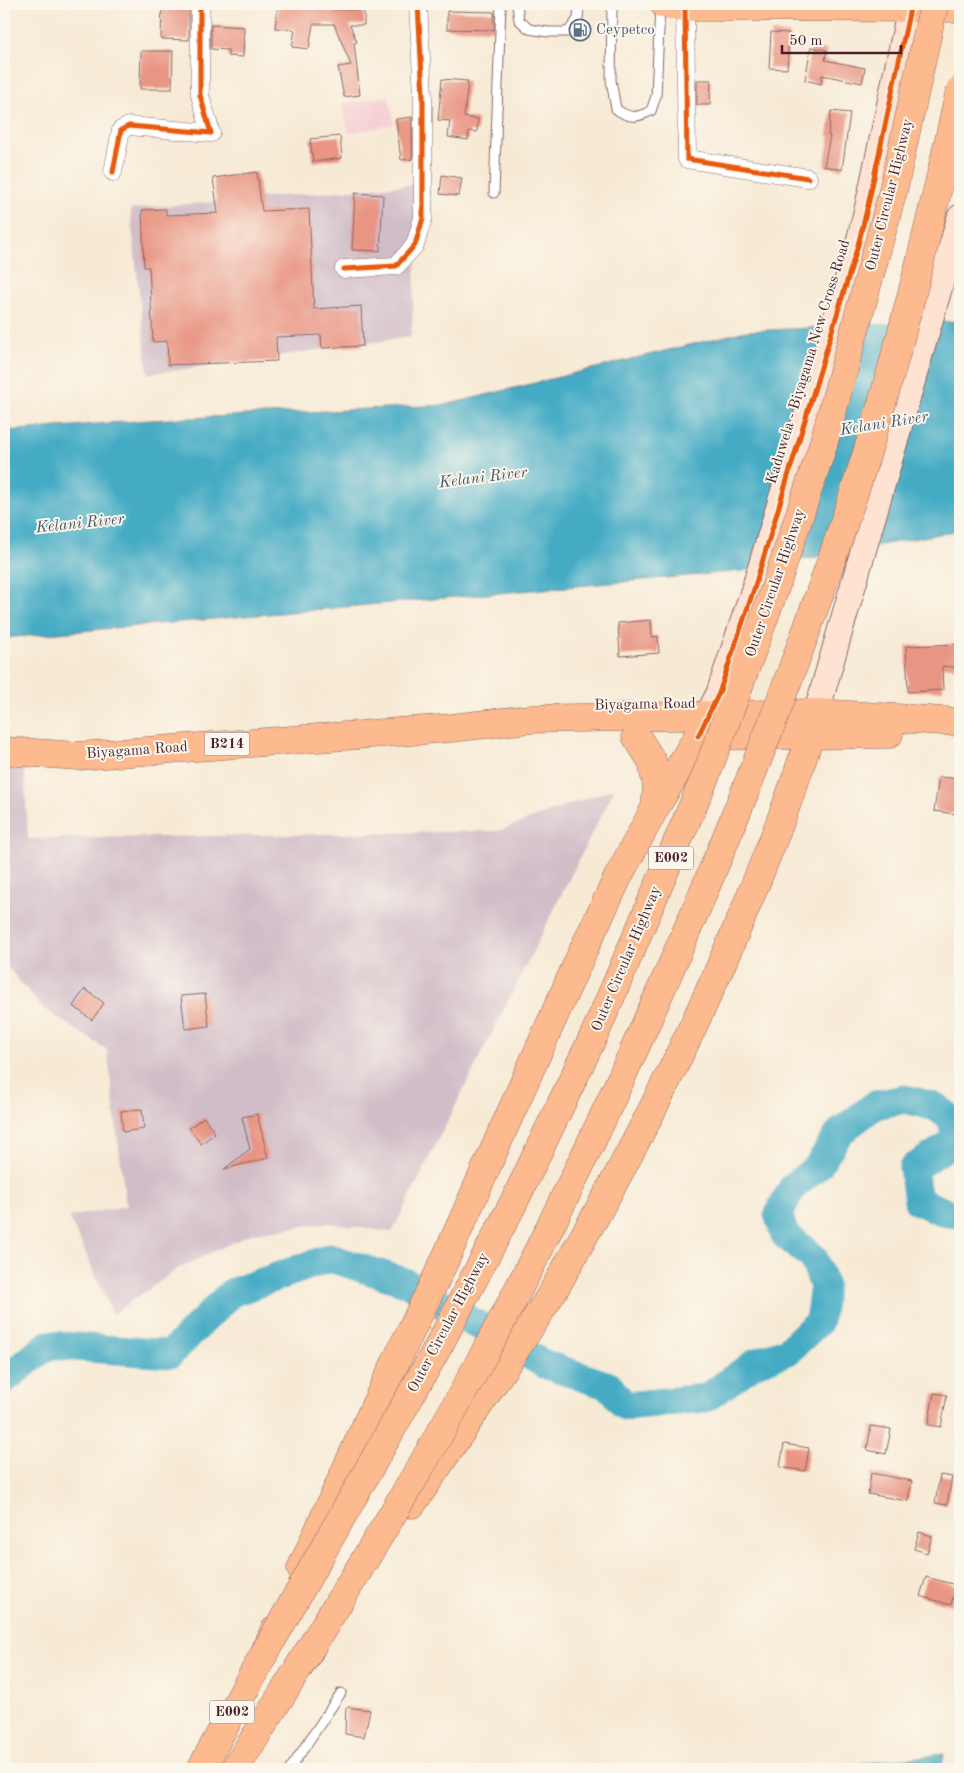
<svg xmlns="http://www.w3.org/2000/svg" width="964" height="1773" font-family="'Old Standard TT',serif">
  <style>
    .built { fill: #f6cfd5 }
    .industrial { fill: #d1bdc8 }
    .water { fill: #44abc4; stroke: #476578 }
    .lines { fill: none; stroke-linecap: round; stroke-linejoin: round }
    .river { stroke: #44abc4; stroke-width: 29 }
    .building { fill: #e99583 }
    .lane-casing { stroke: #876666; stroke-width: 11 }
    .street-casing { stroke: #876666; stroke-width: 19 }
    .secondary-casing { stroke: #876666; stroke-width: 27 }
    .primary-casing { stroke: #876666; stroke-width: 29 }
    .highway-casing { stroke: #876666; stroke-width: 29 }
    .lane { stroke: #fff; stroke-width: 9 }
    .street { stroke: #fff; stroke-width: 18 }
    .secondary { stroke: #fee3d2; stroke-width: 25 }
    .primary { stroke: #fcba8e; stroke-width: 28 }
    .highway { stroke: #fcba8e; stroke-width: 28 }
    .highway-bridge-casing { stroke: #876666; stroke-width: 29; stroke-linecap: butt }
    .highway-bridge { stroke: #fcba8e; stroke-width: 28 }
    .cycleway-casing { stroke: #fbf7ec; stroke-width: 8 }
    .cycleway { stroke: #e8590c; stroke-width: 5 }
    .labels { text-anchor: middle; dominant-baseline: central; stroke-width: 4; stroke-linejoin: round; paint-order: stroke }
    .shield { fill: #fbf7ec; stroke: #7f6065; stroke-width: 1 }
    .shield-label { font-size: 14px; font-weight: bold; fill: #4a1f2b }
    .service-label { font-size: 15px; fill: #4e5e75; stroke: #fbf7ec; text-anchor: start }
    .street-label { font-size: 15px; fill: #4a1f2b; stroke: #fbf7ec }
    .water-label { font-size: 16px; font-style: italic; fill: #485768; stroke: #fbf7ec }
  </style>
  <rect width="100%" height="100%" fill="#fbf7ec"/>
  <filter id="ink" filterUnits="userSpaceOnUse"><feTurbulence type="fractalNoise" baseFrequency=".02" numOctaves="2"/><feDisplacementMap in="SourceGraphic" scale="10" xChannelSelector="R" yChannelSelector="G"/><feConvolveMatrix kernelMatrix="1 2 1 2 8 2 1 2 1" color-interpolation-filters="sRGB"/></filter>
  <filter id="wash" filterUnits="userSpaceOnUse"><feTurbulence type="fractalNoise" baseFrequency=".0096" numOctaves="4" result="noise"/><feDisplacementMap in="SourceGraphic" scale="20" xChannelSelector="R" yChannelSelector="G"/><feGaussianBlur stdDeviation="1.12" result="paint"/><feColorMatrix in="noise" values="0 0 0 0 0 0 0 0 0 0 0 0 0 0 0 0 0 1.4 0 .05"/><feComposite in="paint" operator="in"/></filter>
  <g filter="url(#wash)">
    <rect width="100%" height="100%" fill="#f7ead5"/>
    <path class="built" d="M389,96L394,124L349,133L342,104Z"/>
    <path class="industrial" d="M421,184L411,337L148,374L130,209Z
      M4,762H24L28,839L498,831L615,788L392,1232L327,1223L253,1233L179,1268L113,1314L69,1217L126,1206L107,1050L43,1008L4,963Z"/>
    <path class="water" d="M960,321V530L742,571L4,638V431L150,420L445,405L746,331Z
      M944,1754L941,1769H839V1766Z"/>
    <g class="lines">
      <path class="river" d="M4,1380L48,1345L170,1354L231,1293L330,1258L405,1282L544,1364L609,1386L625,1406L706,1398L755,1363L788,1351L819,1321L824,1286L813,1257L785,1235L778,1214L793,1187L818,1166L840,1132L875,1105L905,1099L936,1107L952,1119L956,1141L913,1168L918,1201L947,1213L960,1214"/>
    </g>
    <g id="blocks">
      <path class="building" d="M162,4H189V40L161,39Z
        M278,4L315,5V9L364,10V25H350L357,42L354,43L360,95L344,97L338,67L351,65L334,24H313L309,49L292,47L295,30L275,28Z
        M447,11L494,12V30L447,29Z
        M211,25L244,27L243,57L228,56V50L211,49Z
        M771,32L789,33L787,69L769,68Z
        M811,47L827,50L825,60L865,68L862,83L822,75L821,84L805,80Z
        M141,51H173L172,89H140Z
        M442,79L468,81L464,117L478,119L477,132L469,131L468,140L448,137L450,121L438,120Z
        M697,80H711L710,105H697Z
        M831,111L850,113L842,170L824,166L830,136H828Z
        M412,117V159L401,160L396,119Z
        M340,136L342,158L313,162L310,139Z
        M257,172L262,211L309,209L314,309L361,306L363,346L322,348L321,335L276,337L277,361L168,365L167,341L153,342L149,267H144L142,210L166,209V215L218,213L213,178Z
        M442,175L462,178L459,196L440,194Z
        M355,193L383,195L380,251L352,250Z
        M651,620L652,637L658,636L659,653L620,656L618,623Z
        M960,644V668L942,666L943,690L908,692L906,646Z
        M939,777L960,779L955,814L934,811Z
        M85,989L104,1003L92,1020L73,1006Z
        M205,994L209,1026L185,1029L181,996Z
        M142,1109L144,1129L123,1132L121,1111Z
        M257,1114L268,1158L224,1169L250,1149L242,1117Z
        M204,1117L215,1133L201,1144L189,1128Z
        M934,1393L947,1395L941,1427L928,1425Z
        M871,1426L891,1429L886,1454L867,1450Z
        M784,1444L809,1448L805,1471L780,1467Z
        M871,1473L912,1481L908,1501L868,1494Z
        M940,1475L952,1477L947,1505L935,1503Z
        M919,1532L932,1536L927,1553L914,1549Z
        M926,1577L956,1585L951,1605L920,1596Z
        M346,1707L370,1710L364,1737L345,1734Z"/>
    </g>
  </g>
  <g filter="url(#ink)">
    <use href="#blocks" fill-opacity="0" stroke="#876666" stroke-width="1"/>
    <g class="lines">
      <g class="lane-casing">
        <path id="lane" d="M517,4L519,20L529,29L548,32H568L578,19L579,4
          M612,4L611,80L616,109C630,119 636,118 651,111L656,96L660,6
          M494,193L501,4
          M290,1769L341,1693"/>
      </g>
      <g class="street-casing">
        <path id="street" d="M685,7L687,159L808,178
          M113,172L121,130L129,126L211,133L200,95V4
          M344,269L396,266L415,245L423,218V95L418,4"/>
      </g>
      <g class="secondary-casing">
        <path id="secondary" d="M811,731L960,217
          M699,732L719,693L754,589L858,245L868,205L911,4"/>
      </g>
      <g class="primary-casing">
        <path id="primary" d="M664,4L685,7L960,8
          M699,736L889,734
          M4,751L79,756L451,728L530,719L816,713L960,722"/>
      </g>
      <g class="highway-casing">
        <path id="highway" d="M636,736L652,761L657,787L655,808
          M412,1504C460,1434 507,1364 552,1293C567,1268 580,1242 595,1217C649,1120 698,1021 741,919C766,858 791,798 810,735
          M301,1569L377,1401L444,1262L587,942L619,875L655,808L698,736
          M201,1769L264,1654L274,1631
          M235,1769L310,1650"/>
      </g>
      <use href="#lane" class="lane"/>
      <use href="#street" class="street"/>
      <use href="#secondary" class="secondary"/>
      <use href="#primary" class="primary"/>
      <use href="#highway" class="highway"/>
      <g class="highway-bridge-casing">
        <path id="highway-bridge" d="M264,1654L438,1347L515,1200L596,1031L706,775L775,588L823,445L893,191L934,4
          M297,1670C359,1569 422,1469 478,1365C553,1228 619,1087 681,944C751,784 812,625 865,459C903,338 933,214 960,90"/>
      </g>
      <use href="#highway-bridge" class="highway-bridge"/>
      <g class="cycleway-casing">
        <path id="cycleway" d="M685,7L687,159L808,178
          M113,172L121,130L129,126L211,133L200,95V4
          M344,269L396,266L415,245L423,218V95L418,4
          M698,736L719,693L754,589L858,245L868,205L911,4"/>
      </g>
      <use href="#cycleway" class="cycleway"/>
    </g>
  </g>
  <defs>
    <g id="fuel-ring" transform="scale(1.125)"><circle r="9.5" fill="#fbf7ec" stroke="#5c6f8a" stroke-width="1.5"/><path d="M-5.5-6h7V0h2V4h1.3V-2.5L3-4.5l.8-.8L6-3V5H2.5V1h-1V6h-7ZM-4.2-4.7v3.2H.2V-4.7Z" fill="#5c6f8a"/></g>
  </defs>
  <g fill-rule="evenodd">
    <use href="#fuel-ring" x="580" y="30"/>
  </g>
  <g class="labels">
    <g class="shield">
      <rect x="204.5" y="732.5" width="45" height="23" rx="4"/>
      <rect x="648.5" y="846.5" width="45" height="23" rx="4"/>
      <rect x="209.5" y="1700.5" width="45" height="23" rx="4"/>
    </g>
    <g class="shield-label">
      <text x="227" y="744">B214</text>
      <text x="671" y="858">E002</text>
      <text x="232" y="1712">E002</text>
    </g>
    <g class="service-label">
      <text x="596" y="30">Ceypetco</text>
    </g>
    <g class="street-label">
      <text transform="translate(890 195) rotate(-76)">Outer Circular Highway</text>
      <text transform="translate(809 362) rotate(-73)">Kaduwela - Biyagama New Cross Road</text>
      <text transform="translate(776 583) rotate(-71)">Outer Circular Highway</text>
      <text transform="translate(645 705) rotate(-1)">Biyagama Road</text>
      <text transform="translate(137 751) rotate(-4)">Biyagama Road</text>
      <text transform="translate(627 959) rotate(-67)">Outer Circular Highway</text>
      <text transform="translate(449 1323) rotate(-62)">Outer Circular Highway</text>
    </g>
    <g class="water-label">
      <text transform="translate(884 424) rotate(-9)">Kelani River</text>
      <text transform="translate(483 478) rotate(-7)">Kelani River</text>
      <text transform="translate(80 524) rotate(-6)">Kelani River</text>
    </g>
  </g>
  <rect width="964" height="1773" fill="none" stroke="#fbf7ec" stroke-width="20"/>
  <path d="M782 45v8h119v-8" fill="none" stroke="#4a1f2b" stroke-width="2.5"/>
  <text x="789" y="45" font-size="15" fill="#4a1f2b" stroke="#fbf7ec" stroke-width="4" paint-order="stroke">50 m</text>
</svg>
